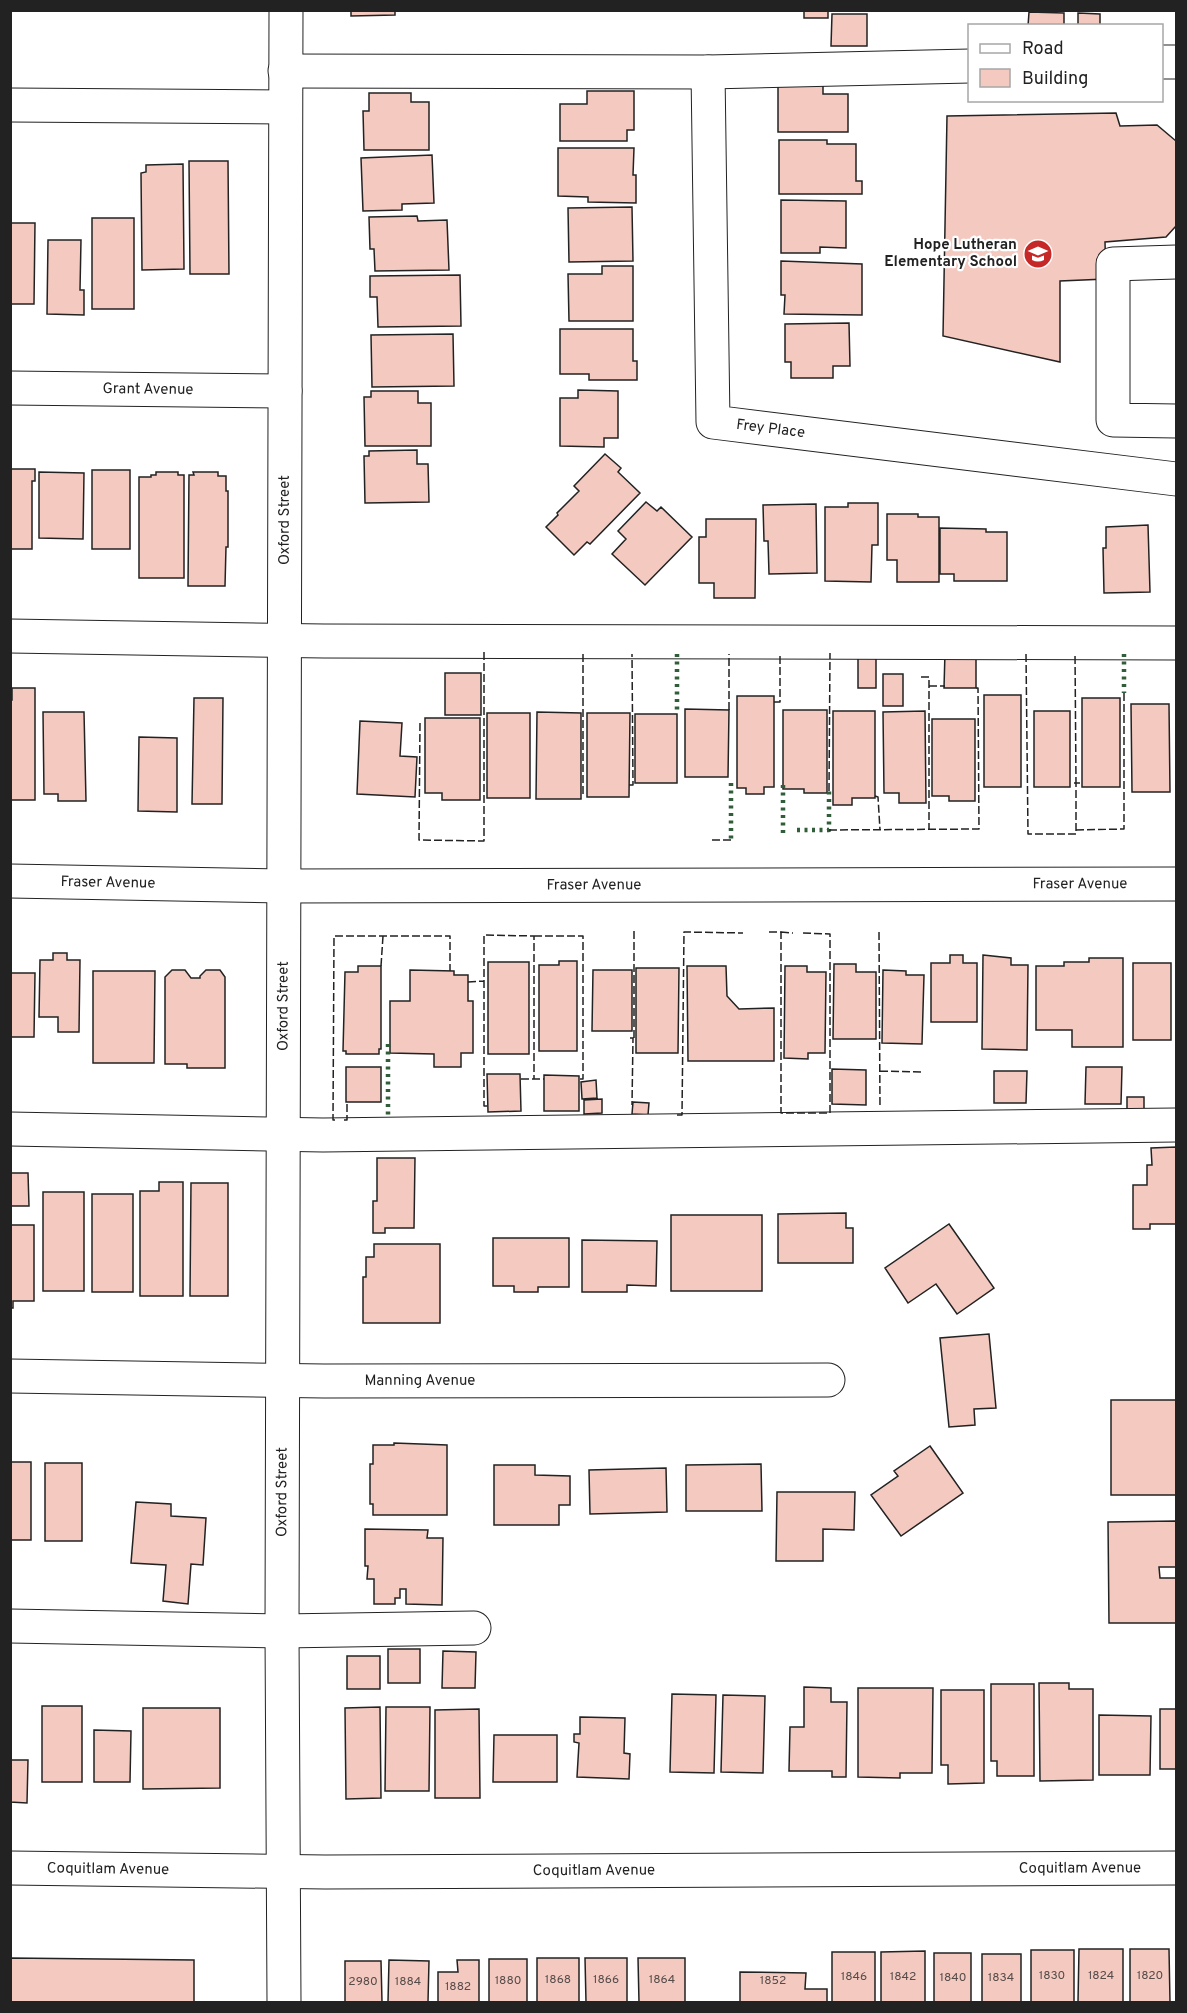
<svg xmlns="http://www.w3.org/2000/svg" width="1187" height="2013" font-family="Overpass,sans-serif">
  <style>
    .building { fill: #f3c9c0; stroke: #222; stroke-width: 1.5 }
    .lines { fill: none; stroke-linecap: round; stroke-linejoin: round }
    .minor-casing { stroke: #222; stroke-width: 35 }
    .major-casing { stroke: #222; stroke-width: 35 }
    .minor { stroke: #fff; stroke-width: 33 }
    .major { stroke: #fff; stroke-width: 33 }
    .hedge { stroke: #2f5e38; stroke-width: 4.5; stroke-dasharray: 3 4.5; stroke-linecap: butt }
    .fence { stroke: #222; stroke-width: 1.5; stroke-dasharray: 8 3; stroke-linecap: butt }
    .labels { text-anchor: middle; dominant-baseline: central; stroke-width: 4.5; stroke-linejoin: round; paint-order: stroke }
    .number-label { font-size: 12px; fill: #564c4a }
    .poi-label { font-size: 15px; font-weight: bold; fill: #222; stroke: #fff; text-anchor: end }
    .street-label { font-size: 15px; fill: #222; stroke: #fff }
  </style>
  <rect width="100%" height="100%" fill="#fff"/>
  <path class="building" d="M351,10H395V15L351,16Z
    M804,10H828V18H804Z
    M1029,12L1064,13V26H1028Z
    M1078,13L1100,14V26H1078Z
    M832,14H867V46H831Z
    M778,83H823V94H848V132H778Z
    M587,91H634V130H627V141H560V104H587Z
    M369,93H411V102H429V150H364L363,111H369Z
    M1116,113L1120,126L1157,125L1176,141V226L1166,237L1105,242L1106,279L1060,281V362L943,336L947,116Z
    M779,140H827V144H856V181H862V194H779Z
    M558,148H634L633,175H636V203L588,202V197L558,196Z
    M432,155L434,203L402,204V210L363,211L361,158Z
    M189,161H228L229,274H190Z
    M183,164L184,269L142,270L141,173L146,172V165Z
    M781,200L846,201V248L820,247V253H781Z
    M632,207L633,261L569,262L568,208Z
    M417,216L418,221L447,220L449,270L375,271L374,249H370L369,217Z
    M92,218H134V309H92Z
    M10,223H35L34,304H10Z
    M48,240H81L80,290H84V315L47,314Z
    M781,261L862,264V315L784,314L785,295H781Z
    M602,266H633V321H569L568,274H602Z
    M460,275L461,326L378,327L377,297H370V276Z
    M849,323L850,366H833V378H791V362H785V324Z
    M560,329H633V361H637V380H589V374H560Z
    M453,334L454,386L372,387L371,335Z
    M578,390L618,391V438H604V447L560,446V398H578Z
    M371,391H418V403H431V446H365L364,397H371Z
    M417,450V464H428L429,502L365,503L364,456H369V451Z
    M605,454L621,468L618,472L640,493L590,544L587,542L574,555L546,527L558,515L557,513L579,491L574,486Z
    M10,469H35V481H32V549H10Z
    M92,470H130V549H92Z
    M39,472L84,473L83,539L39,538Z
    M156,472H178V475H184V578H139V477H151V475H156Z
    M193,472H218V476H226V491H228V547H226L225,586H188L189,475H194Z
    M646,502L657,511L661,507L692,537L645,585L612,554L626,539L618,531Z
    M848,503H878V545H872L871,582L825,581V507H848Z
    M816,504L817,573L769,574L768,541H764L763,505Z
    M887,514H918V517H939V582H897V560H887Z
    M706,519H756L755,598H714V583H699V537H706Z
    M1148,525L1150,592L1104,593L1103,548H1106V527Z
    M940,528L986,529V532H1007V581H954V574H940Z
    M945,652L976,653V688H944Z
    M858,656H876V688H858Z
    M445,673H481V715H445Z
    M883,674H903V706H883Z
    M12,688H35V800H10V700H12Z
    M984,695H1021V787H984Z
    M737,696H774V787H764V794H746V788H737Z
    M194,698H223L222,804H192Z
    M1082,698H1120V787H1082Z
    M1131,704H1169L1170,792H1132Z
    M685,709L729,710L728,777H685Z
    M783,710H827V793H804V789H783Z
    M833,711H875V798H852V805H833Z
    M925,711L926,803H899V793H884L883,712Z
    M1034,711H1070V787H1034Z
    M43,712H84L86,801H58V794H44Z
    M537,712L581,713V799H536Z
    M487,713H530V798H487Z
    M587,713H630L629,797H587Z
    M635,714H677V783H635Z
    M425,718H480V800H442V793H425Z
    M932,719H975V801H949V796H932Z
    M360,721L402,723L400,756L417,757L415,797L357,794Z
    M139,737L177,738V812L138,811Z
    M53,953H67V960H80L79,1032H58V1017H39L40,960H53Z
    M950,955H963V963H977V1022H931V963H950Z
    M983,955L1011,958V965H1028L1027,1050L982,1049Z
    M1089,958H1123V1047H1072V1030H1036V966H1064V962H1089Z
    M559,961H577V1051H539V965H559Z
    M488,962H529V1054H488Z
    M1133,963H1171V1040H1133Z
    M834,964H856V972H876V1039H833Z
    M358,966H381V1049H379V1054H346V1051H343L345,972H358Z
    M687,966H726L727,996L739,1009L774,1008V1061H688Z
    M785,966H807V972H826L825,1053H808V1059L784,1058Z
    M636,968H679L678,1053H636Z
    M172,970H185L191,978H200V976L206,970H220L225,977V1068H187V1064H165V977Z
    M410,970L454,971V975H468V1001H473V1053H461V1067H434V1054L390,1053V1001H410Z
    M593,970H632V1031H592Z
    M883,970L906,971V975H924L922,1044L882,1043Z
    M93,971H155L154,1063H93Z
    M10,973H35L34,1037H10Z
    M346,1067H381V1102H346Z
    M1086,1067H1122L1121,1104H1085Z
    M832,1069L866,1070V1105L832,1104Z
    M994,1071H1027L1026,1103H994Z
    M487,1074H520L521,1111L488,1112Z
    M544,1075L579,1076V1111H544Z
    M596,1080L597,1098L582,1099L581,1082Z
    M1127,1097H1144V1109H1127Z
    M602,1099V1113L584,1114V1100Z
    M633,1102L649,1103L648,1115L632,1114Z
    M1176,1147V1224H1150V1229H1133V1185H1147V1165H1152L1151,1148Z
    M377,1158H415L414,1228H385V1233H373V1201H377Z
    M10,1173H28L29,1206H10Z
    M159,1182H183V1296H140V1191H159Z
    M191,1183H228V1296H190Z
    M43,1192H84V1291H43Z
    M92,1194H133V1292H92Z
    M846,1213V1228H853V1263H778V1214Z
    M671,1215H762V1291H671Z
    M949,1224L994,1288L957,1314L936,1284L908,1303L885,1268Z
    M10,1225H34V1301H13V1308H10Z
    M493,1238H569V1287H538V1292H514V1286H493Z
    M582,1240L657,1241L656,1286L627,1285V1292H582Z
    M374,1244H440V1323H363V1277H366V1257H374Z
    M989,1334L996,1408L974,1409L975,1425L949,1427L940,1338Z
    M1111,1400H1176V1495H1111Z
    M394,1443L447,1445V1515H373V1504H370V1464H373V1445H394Z
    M930,1446L963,1493L901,1536L871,1495L898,1476L894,1471Z
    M10,1462H31V1540H10Z
    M45,1463H82V1541H45Z
    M761,1464L762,1511H686V1465Z
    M494,1465H535V1475L570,1476V1505H559V1525H494Z
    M666,1468L667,1512L590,1514L589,1470Z
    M777,1492H855L854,1530L823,1529V1561H776Z
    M136,1502L171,1504V1516L206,1518L203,1565L191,1564L188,1604L163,1601L166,1565L131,1563Z
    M1176,1521V1567H1159L1160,1578H1176V1623H1109L1108,1522Z
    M365,1529L428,1530L427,1538H443L442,1605L406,1604V1589H400V1598H395V1604H374V1579H367L368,1566H365Z
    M388,1649H420V1683H388Z
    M443,1651L476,1652L475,1688H442Z
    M347,1656H380V1689H347Z
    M1039,1683H1069V1689H1093V1780L1040,1781Z
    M991,1684H1034V1776H997V1761H991Z
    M804,1687L831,1688V1702H847L846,1777H832V1771H789L790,1727H804Z
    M858,1688H933L932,1773H900V1778L858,1777Z
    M941,1690H984V1783L948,1784V1765H941Z
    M672,1694L716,1695L714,1773L670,1772Z
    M723,1695L765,1696L763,1773L721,1772Z
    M42,1706H82V1782H42Z
    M380,1707L381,1798L346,1799L345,1708Z
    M386,1707H430L429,1791H385Z
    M143,1708H220V1788L143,1789Z
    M479,1709L480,1798H435V1710Z
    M1160,1709H1176V1769H1160Z
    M1099,1715L1151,1716L1150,1775H1099Z
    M580,1717L625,1718L624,1753L630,1754L629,1779L577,1777L579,1743L574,1742V1734H580Z
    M94,1730L131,1731L130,1782H94Z
    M494,1735H557V1782H493Z
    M10,1760H28L27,1803L10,1802Z
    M1079,1949H1123V2002H1078Z
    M1130,1949H1169L1170,2002H1130Z
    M1031,1950H1074V2002H1031Z
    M925,1951V2002H881V1952Z
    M832,1952H875V2002H832Z
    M934,1953H971V2002H934Z
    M982,1954H1021V2002H982Z
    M10,1958L194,1960V2002H10Z
    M537,1958H579V2002H537Z
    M585,1958H627V2002H586Z
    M638,1958H685V2002H639Z
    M489,1959H527V2002H489Z
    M389,1960L429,1961L428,2002H388Z
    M457,1960H479V2002H438V1972H458Z
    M345,1961H381L382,2002H345Z
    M740,1972L806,1973L805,1989H827V2002H740Z"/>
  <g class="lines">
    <g class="minor-casing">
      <g id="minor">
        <path d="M1162,62H1176"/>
        <path d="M285,71L708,72L970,66"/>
        <path id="s1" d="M708,72L713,422L1176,479"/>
        <path d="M10,105L285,107"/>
        <path d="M1176,262L1113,264V420L1176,421"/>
        <path id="s2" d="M10,388L285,391"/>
        <path d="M10,636L324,641L1176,643"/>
        <path id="s3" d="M10,881L283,886L1176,884"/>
        <path d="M10,1129L323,1135L1176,1125"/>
        <path id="s4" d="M10,1376L324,1381L828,1380"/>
        <path d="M10,1626L282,1631L474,1628"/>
        <path id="s5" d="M10,1868L325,1872L1176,1868"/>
      </g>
    </g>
    <g class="major-casing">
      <g id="major">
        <path id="s6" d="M284,2002L282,1631L286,10"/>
      </g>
    </g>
    <use href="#minor" class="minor"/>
    <use href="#major" class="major"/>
    <path class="hedge" d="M677,654V714
      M1124,654V693
      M731,783V840
      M783,785V834
      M797,830H829V791
      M388,1044V1119"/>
    <path class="fence" d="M583,654V795
      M1026,654L1028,834H1076V783H1082
      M921,677H929V829
      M929,686H945
      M774,702H780V654
      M729,710V654
      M420,723L419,840L484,841V652
      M1074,783H1076L1075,653
      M629,785H633L632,654
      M829,791L830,653
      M875,796L878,797L880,830
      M829,830L979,829L978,688H976
      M1076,830L1124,829V693
      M712,840H731
      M769,932H781V1113H830V934L800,933
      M781,932L793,933
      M879,932L880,1108
      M534,936H583V1079H579
      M381,966L383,936
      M468,982L484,981
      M630,1038H633L632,1105
      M634,1038V931
      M880,1071L921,1072
      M521,1079H544
      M487,1106H484V935L534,936V1079
      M677,1115H682L684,932L743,933
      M335,1120H333L334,936H450V971
      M344,1120H347V1102"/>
  </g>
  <defs>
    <g id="school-disc" transform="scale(1.5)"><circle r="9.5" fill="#c62828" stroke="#fff"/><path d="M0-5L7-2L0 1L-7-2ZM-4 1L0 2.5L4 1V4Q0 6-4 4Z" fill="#fff"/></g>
  </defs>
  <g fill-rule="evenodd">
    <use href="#school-disc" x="1038" y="254"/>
  </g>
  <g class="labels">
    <g class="number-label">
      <text x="1052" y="1976">1830</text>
      <text x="1101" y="1976">1824</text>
      <text x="1150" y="1976">1820</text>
      <text x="854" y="1977">1846</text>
      <text x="903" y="1977">1842</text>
      <text x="953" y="1978">1840</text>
      <text x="1001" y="1978">1834</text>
      <text x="558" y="1980">1868</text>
      <text x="606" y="1980">1866</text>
      <text x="662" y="1980">1864</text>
      <text x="508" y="1981">1880</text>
      <text x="773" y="1981">1852</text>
      <text x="363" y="1982">2980</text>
      <text x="408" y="1982">1884</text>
      <text x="458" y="1987">1882</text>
    </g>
    <g class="poi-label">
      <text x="1017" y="245">Hope Lutheran<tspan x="1017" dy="17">Elementary School</tspan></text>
    </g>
    <g class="street-label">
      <text stroke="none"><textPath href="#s2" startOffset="138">Grant Avenue</textPath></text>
      <text stroke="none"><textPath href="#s1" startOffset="408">Frey Place</textPath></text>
      <text stroke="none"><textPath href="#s6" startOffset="1482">Oxford Street</textPath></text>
      <text stroke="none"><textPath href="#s3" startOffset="98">Fraser Avenue</textPath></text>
      <text stroke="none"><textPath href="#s3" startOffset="1070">Fraser Avenue</textPath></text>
      <text stroke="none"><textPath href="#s3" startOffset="584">Fraser Avenue</textPath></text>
      <text stroke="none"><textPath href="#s6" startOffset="996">Oxford Street</textPath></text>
      <text stroke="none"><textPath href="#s4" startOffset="410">Manning Avenue</textPath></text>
      <text stroke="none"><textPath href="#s6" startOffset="510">Oxford Street</textPath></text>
      <text stroke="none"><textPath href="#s5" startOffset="1070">Coquitlam Avenue</textPath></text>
      <text stroke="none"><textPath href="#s5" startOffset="98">Coquitlam Avenue</textPath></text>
      <text stroke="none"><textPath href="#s5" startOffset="584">Coquitlam Avenue</textPath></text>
    </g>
  </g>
  <rect width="1187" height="2013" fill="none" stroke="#222222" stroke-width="24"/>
  <rect x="968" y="24" width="195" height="78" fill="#ffffff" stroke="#a7a7a7" stroke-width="1.5"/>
  <rect x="980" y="44" width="30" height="9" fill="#ffffff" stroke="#a7a7a7" stroke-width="1.5"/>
  <text x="1022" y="54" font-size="18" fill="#222222">Road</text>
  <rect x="980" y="69" width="30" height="18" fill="#f3c9c0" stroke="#a7a7a7" stroke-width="1.5"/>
  <text x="1022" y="84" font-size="18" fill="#222222">Building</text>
</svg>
